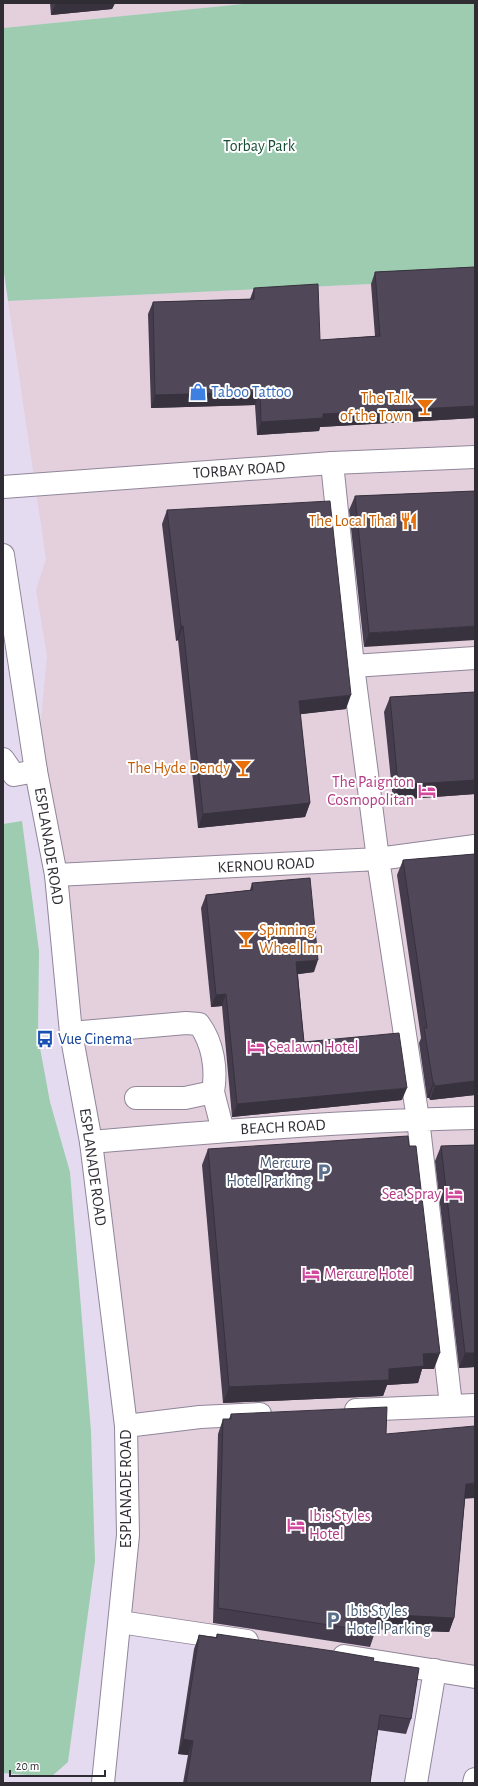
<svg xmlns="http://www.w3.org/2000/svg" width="478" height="1786" font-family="'Alegreya Sans',sans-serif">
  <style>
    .commercial { fill: #e4cfdd }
    .green { fill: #9dccb0 }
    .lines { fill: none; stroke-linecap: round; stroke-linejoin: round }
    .minor-casing { stroke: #90869a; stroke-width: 24 }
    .major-casing { stroke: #90869a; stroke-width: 24 }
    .minor { stroke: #fff; stroke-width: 22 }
    .major { stroke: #fff; stroke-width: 22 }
    .wall { fill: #453d4d }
    .shaded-wall { fill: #38323e }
    .building { fill: #504759; stroke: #38323e }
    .labels { text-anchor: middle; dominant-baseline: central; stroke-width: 4; stroke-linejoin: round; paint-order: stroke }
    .park-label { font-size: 16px; fill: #154d32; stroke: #fff }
    .shop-label { font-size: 16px; fill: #366cbe; stroke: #fff; text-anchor: start }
    .food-label { font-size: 16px; fill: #c56008; stroke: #fff; text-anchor: end }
    .street-label { font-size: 16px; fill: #302c34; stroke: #fff }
    .hotel-label { font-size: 16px; fill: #b23c85; stroke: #fff; text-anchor: start }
    .transit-label { font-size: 16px; fill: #164399; stroke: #fff; text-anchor: start }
    .service-label { font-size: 16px; fill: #4e5e75; stroke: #fff; text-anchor: end }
  </style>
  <rect width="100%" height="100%" fill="#e5dbf0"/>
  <path class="commercial" d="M3,3H253L3,28Z
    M475,279V1679L120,1622L126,1426L36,771L47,656L36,590L46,559L8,301Z"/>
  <path class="green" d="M253,3H475V279L8,301L3,265V28Z
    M22,821L39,951L38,1037L50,1102L70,1172L91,1431L95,1561L68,1762L51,1777L3,1773V824Z"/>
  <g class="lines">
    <g class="minor-casing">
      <path id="minor" d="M332,463L353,666L378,859L418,1119L451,1405
        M353,666L475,658
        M3,759L14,775L36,771
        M56,875L378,859L475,846
        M71,1033L186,1023L199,1024C213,1043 217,1069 213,1092L185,1098H136
        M213,1092L223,1131
        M91,1142C219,1131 347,1121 475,1118
        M356,1410L475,1405
        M126,1426L200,1417L260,1414
        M120,1622L247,1641
        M344,1656L475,1677
        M416,1783L435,1670
        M474,1783L475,1779"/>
    </g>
    <g class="major-casing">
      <path id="major" d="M3,487L332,463L475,457
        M3,555L36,771L56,875L71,1033L91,1142L126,1426L128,1535L103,1783"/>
    </g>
    <use href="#minor" class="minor"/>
    <use href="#major" class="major"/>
  </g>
  <path class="wall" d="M50,3H115L112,9L51,15Z
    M475,267V418L320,427L319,431L257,435L255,405L151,408L148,314L153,302L250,299L254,288L320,340L375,336L371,284L375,272Z
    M475,491L364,647L349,510L355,496Z
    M167,510L346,709L300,714L310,803L305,817L198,828L178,640L176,641L162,524Z
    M475,692V794L393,800L384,712L390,697Z
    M475,854V1095L430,1100L429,1098H427L419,1043L421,1038L397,875L403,860Z
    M252,883L314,972L298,974L304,1042L402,1100L232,1117L222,1006L211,1007L201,908L206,895L250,890Z
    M475,1145V1367L459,1368L435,1161L441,1146Z
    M409,1146L434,1369H422L418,1383L387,1385L383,1396L223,1403L202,1165L208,1149Z
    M231,1414L386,1434L465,1499L454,1618L449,1632L375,1629V1632L370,1647L213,1623L218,1434L223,1419H229Z
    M217,1634L373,1661L411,1719L406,1734L378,1730L370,1783H183L188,1755L178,1754L194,1649L199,1635L216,1637Z"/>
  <path class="shaded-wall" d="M56,3H115L112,9L51,15Z
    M260,392L255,405L151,408L155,395Z
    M475,406V418L320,427L319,431L257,435L261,422L323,414Z
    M181,626H183L178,640L176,641Z
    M475,626V640L364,647L369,633Z
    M351,695L346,709L294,715L299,701Z
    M475,780V794L393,800L398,785Z
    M310,803L305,817L198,828L203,814Z
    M318,960L314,972L292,975L296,962Z
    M226,994L222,1006L211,1007L216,995Z
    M475,1081V1095L430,1100L435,1086Z
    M433,1083H434L429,1098H427Z
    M407,1088L402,1100L232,1117L237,1104Z
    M440,1353L434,1369H422L418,1383L387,1385L383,1396L223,1403L229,1387L389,1369L423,1354Z
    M465,1353H475V1367L459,1368Z
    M475,1483V1498L461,1499L466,1484Z
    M376,1614L454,1618L449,1632L371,1629Z
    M183,1739L193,1741L188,1755L178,1754Z"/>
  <path class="building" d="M475,267V406L323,414V418L261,422L260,392L155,395L153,302L254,299V288L318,284L320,340L380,336L375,272Z
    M475,491V626L369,633L355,496Z
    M330,501L351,695L299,701L310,803L203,814L183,626H181L167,510Z
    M475,692V780L398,785L390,697Z
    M475,854V1081L435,1086L434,1083H433L424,1028H427L403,860Z
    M310,878L318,960L296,962L304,1042L399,1033L407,1088L237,1104L226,994L216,995L206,895L253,890L252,883Z
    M408,1136L409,1146H416L440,1353L423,1354L424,1366L389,1369V1380L229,1387L208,1149Z
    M475,1145V1353H465L441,1146Z
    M387,1407L386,1434L475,1426V1483L466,1484L454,1618L376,1614L375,1632L218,1608L223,1419H231V1414Z
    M217,1634L333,1651L374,1658L373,1661L419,1668L411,1719L380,1715L370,1783H186L193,1741L183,1739L199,1635L217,1638Z"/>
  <defs>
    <g id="shop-bare" transform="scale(1.38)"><path d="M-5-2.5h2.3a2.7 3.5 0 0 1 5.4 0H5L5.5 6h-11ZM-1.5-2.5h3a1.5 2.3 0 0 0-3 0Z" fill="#3f7fe0" stroke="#fff" stroke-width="2.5" paint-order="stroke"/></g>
    <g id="bar-bare" transform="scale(1.38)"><path d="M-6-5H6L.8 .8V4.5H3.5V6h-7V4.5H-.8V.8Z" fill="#e8710a" stroke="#fff" stroke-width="2.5" paint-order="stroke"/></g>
    <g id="restaurant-bare" transform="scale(1.38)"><path d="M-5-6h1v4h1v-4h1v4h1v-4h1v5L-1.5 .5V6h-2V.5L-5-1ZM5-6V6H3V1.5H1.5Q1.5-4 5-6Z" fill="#e8710a" stroke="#fff" stroke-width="2.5" paint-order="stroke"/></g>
    <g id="hotel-bare" transform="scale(1.38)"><path d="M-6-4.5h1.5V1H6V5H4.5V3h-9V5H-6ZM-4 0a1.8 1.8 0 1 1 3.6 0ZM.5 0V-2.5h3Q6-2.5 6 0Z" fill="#d1479c" stroke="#fff" stroke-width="2.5" paint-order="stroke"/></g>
    <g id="bus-bare" transform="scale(1.38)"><path d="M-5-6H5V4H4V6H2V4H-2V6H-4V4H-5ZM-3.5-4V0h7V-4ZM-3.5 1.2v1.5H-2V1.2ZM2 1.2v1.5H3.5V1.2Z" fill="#1a4fb4" stroke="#fff" stroke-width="2.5" paint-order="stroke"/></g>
    <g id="parking-bare" transform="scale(1.38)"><path d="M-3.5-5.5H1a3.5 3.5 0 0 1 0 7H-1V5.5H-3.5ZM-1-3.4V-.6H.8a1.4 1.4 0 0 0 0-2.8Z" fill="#5c6f8a" stroke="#fff" stroke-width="2.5" paint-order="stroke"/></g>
  </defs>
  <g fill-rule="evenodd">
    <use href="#shop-bare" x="198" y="392"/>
    <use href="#bar-bare" x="425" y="407"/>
    <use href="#restaurant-bare" x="409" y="521"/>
    <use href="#bar-bare" x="243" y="768"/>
    <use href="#hotel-bare" x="427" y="791"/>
    <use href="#bar-bare" x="246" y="939"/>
    <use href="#bus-bare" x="45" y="1039"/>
    <use href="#hotel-bare" x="256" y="1047"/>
    <use href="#parking-bare" x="324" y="1172"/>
    <use href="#hotel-bare" x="454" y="1194"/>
    <use href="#hotel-bare" x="311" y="1274"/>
    <use href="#hotel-bare" x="296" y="1525"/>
    <use href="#parking-bare" x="333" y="1620"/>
  </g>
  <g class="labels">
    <g class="park-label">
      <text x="259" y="146">Torbay Park</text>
    </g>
    <g class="shop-label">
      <text x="211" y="392">Taboo Tattoo</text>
    </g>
    <g class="food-label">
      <text x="412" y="398">The Talk<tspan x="412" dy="18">of the Town</tspan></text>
      <text x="396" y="521">The Local Thai</text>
      <text x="230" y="768">The Hyde Dendy</text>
      <text x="259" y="930" text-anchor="start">Spinning<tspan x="259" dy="18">Wheel Inn</tspan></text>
    </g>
    <g class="street-label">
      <text transform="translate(239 470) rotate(-4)">TORBAY ROAD</text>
      <text transform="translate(49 846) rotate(81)">ESPLANADE ROAD</text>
      <text transform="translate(266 865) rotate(-3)">KERNOU ROAD</text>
      <text transform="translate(283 1127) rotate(-3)">BEACH ROAD</text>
      <text transform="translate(93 1167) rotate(82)">ESPLANADE ROAD</text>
      <text transform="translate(126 1489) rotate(-90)">ESPLANADE ROAD</text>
    </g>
    <g class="hotel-label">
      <text x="414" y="782" text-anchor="end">The Paignton<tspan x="414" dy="18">Cosmopolitan</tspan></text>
      <text x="269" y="1047">Sealawn Hotel</text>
      <text x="441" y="1194" text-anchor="end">Sea Spray</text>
      <text x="324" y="1274">Mercure Hotel</text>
      <text x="309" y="1516">Ibis Styles<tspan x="309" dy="18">Hotel</tspan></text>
    </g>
    <g class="transit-label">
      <text x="58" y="1039">Vue Cinema</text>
    </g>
    <g class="service-label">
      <text x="311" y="1163">Mercure<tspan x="311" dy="18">Hotel Parking</tspan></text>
      <text x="346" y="1611" text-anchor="start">Ibis Styles<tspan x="346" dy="18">Hotel Parking</tspan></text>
    </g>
  </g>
  <rect width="478" height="1786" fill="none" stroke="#302c34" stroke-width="8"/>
  <path d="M10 1770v6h95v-6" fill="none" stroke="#302c34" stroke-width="2"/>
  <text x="16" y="1770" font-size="12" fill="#302c34" stroke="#ffffff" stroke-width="3" paint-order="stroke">20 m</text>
</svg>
